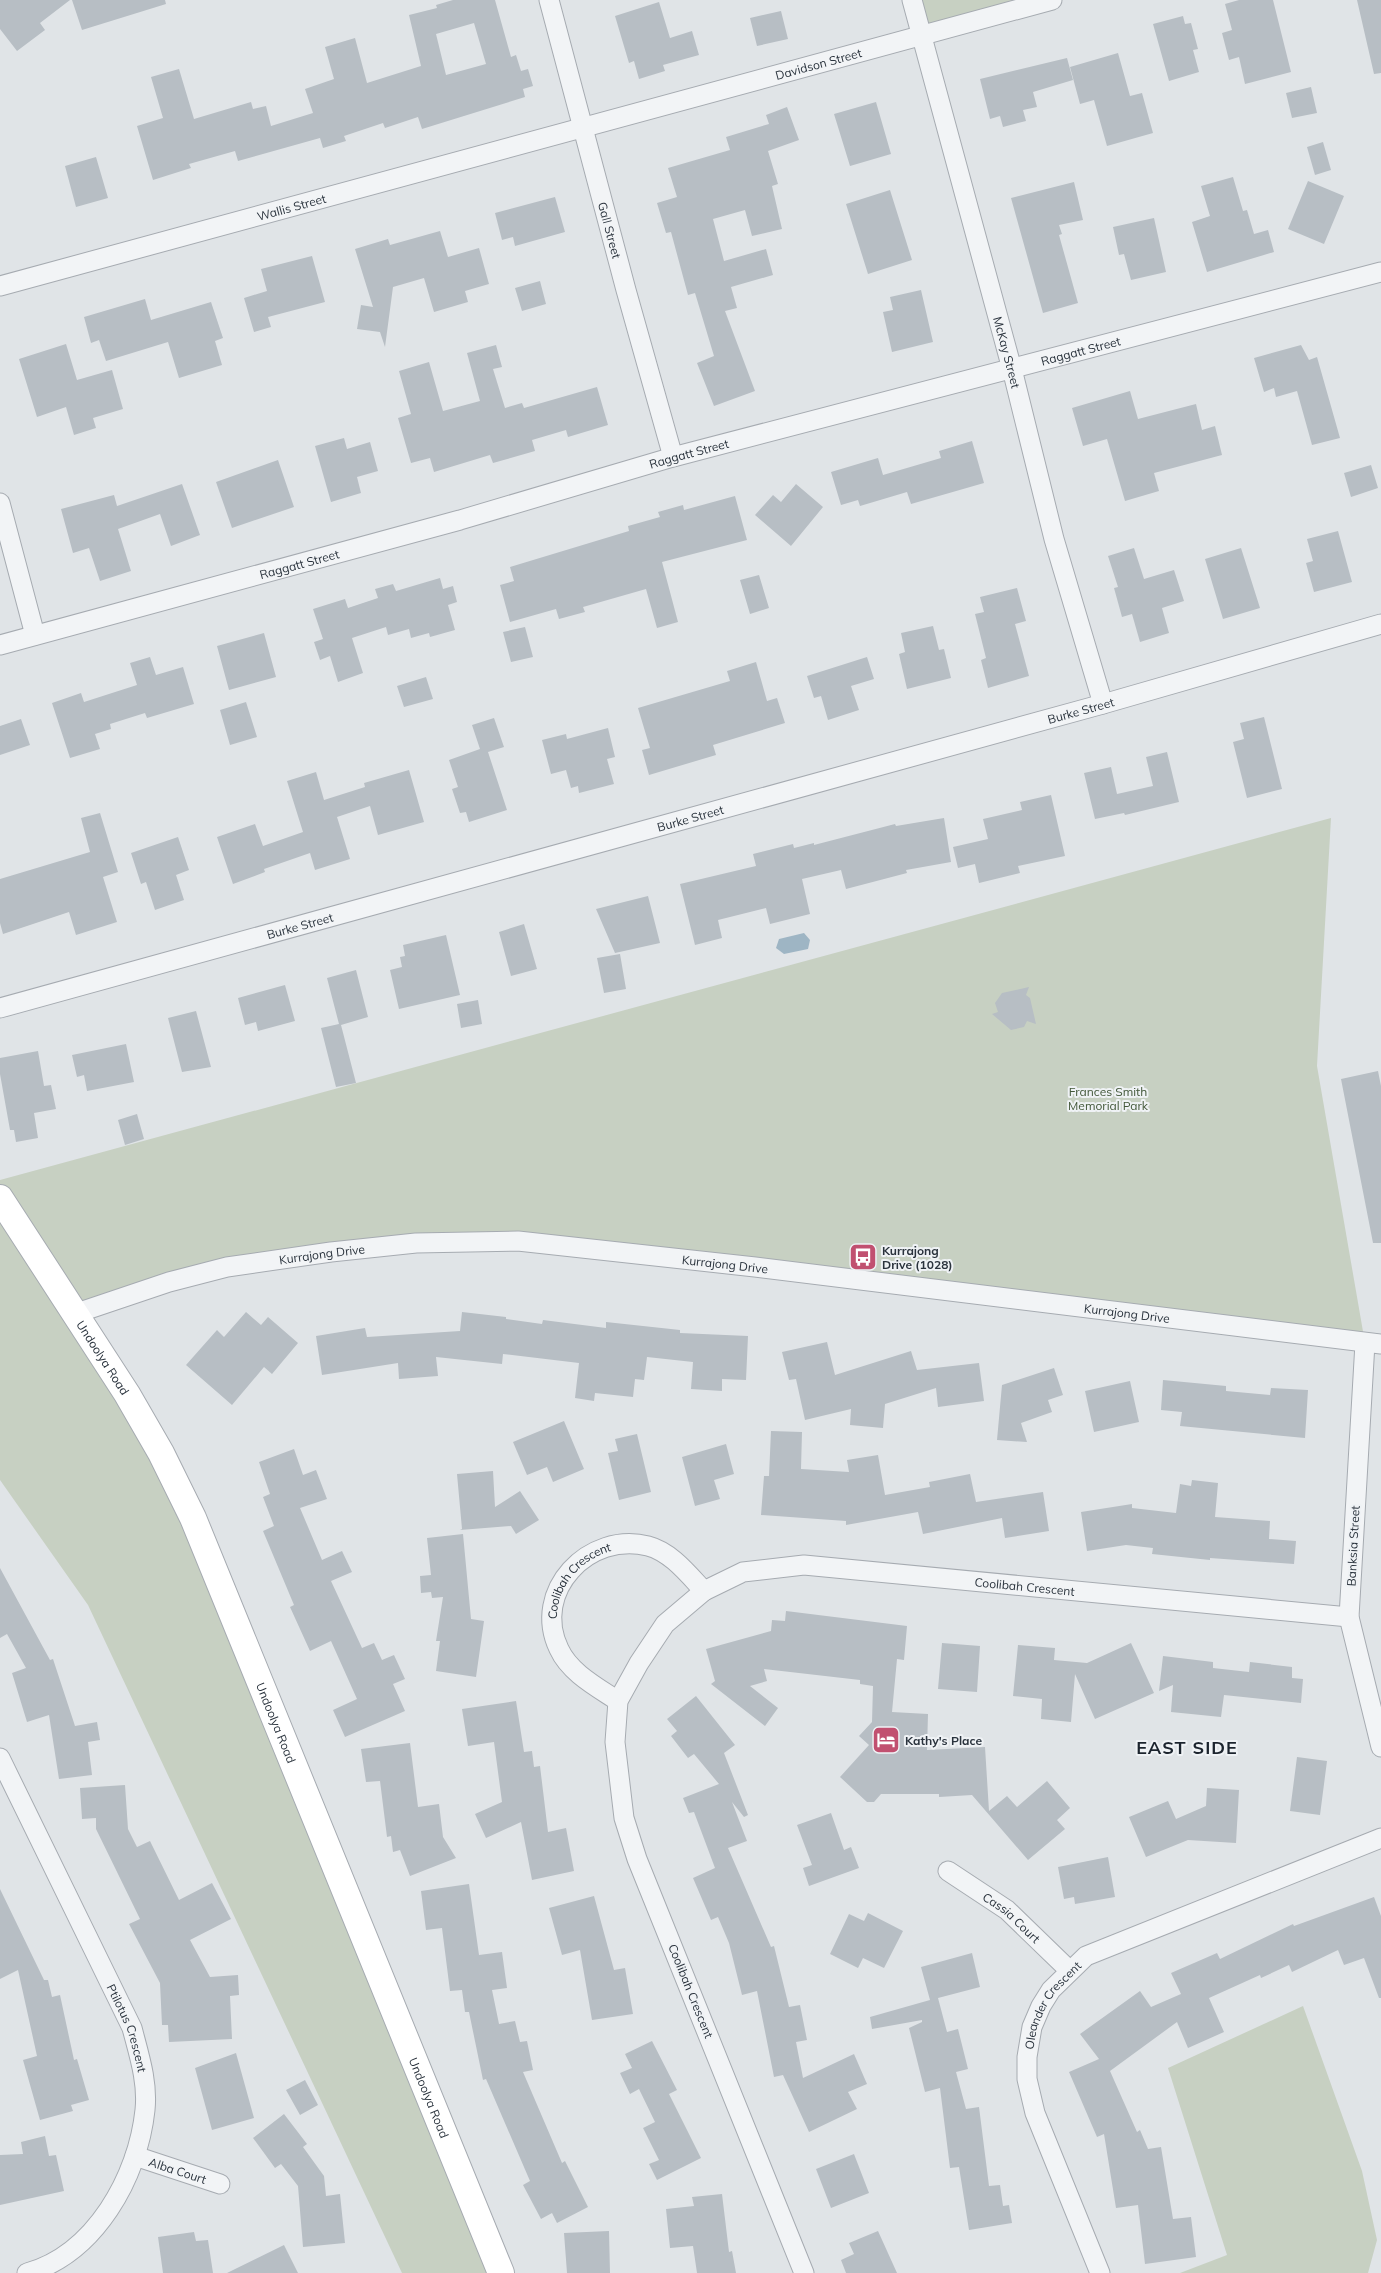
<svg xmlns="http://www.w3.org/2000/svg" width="1381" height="2273" font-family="Mulish,sans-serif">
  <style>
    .green { fill: #c7d0c2 }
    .water { fill: #9eb5c4 }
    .building { fill: #b7bec4; fill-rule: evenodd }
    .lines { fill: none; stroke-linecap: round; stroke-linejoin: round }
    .street-casing { stroke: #a6abb1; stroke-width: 21 }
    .secondary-casing { stroke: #a6abb1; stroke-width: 28 }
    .street { stroke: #f2f4f6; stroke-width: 19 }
    .secondary { stroke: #fff; stroke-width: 26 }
    .labels { text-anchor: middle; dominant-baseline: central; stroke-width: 4; stroke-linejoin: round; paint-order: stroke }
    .street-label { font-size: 12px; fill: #2a333d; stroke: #eff2f5 }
    .park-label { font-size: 12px; fill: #425739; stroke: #eff2f5 }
    .poi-label { font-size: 12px; font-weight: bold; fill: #2a333d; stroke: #eff2f5; text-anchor: start }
    .district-label { font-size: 18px; font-weight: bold; letter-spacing: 1px; fill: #1c242e; stroke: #eff2f5 }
  </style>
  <rect width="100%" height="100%" fill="#e0e4e7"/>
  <path class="green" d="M912,0H1052L922,36Z
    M1331,818L1317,1066L1365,1343L518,1241L227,1267L74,1314L127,1394L501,2273H402L88,1605L0,1480V1180Z
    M1303,2006L1362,2171L1377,2240L1368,2273H1180L1227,2255L1168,2068Z"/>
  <path class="water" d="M804,933L810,940L808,949L784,954L776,948L779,939Z"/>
  <path class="building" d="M0,0H70L40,23L45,30L17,51L0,29Z
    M72,0H165L166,4L82,30Z
    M453,0H495L511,57L516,55L521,71L528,69L533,86L523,89L525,97L422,129L418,117L385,128L383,123L344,136L346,141L323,148L320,138L238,161L235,151L189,164L191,168L153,180L137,126L163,118L151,77L179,69L194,119L251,102L253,109L266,106L271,126L313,113L305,89L334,79L325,47L355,38L367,83L421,66L409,15L437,8L436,5ZM474,23L486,64L446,75L436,34Z
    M1239,0H1273L1291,72L1245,84L1239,57L1229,60L1222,33L1232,30L1225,4Z
    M1357,0H1381V73L1374,74Z
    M659,2L670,38L692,31L699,55L663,65L665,71L639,79L634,61L629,63L615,16Z
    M781,11L788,39L757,46L750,18Z
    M1183,16L1185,24L1191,23L1198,49L1193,50L1199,72L1169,81L1153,24Z
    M1118,53L1130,96L1142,93L1153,133L1107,146L1094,100L1080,104L1070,67Z
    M1067,58L1073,80L1033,92L1037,107L1023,110L1026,121L1003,127L1000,116L990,119L980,79Z
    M1311,87L1317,113L1292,118L1286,93Z
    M876,102L891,154L850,166L834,114Z
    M787,107L799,140L768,151L778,184L772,186L782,229L752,236L745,210L713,219L724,261L766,249L773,275L731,287L737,308L725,311L755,391L714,406L697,363L714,356L695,293L688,295L671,232L666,233L657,203L677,197L668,168L730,150L726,137L769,124L766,115Z
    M1323,142L1331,170L1315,175L1307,147Z
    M96,157L108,198L76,207L65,166Z
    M1233,177L1243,211L1247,210L1254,234L1268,230L1274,252L1207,272L1192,222L1210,216L1201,186Z
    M1308,181L1344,196L1324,244L1288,229Z
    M1074,182L1083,220L1059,225L1062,234L1059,235L1078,303L1043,313L1011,198Z
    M890,190L912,260L868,274L846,204Z
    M555,197L565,232L515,246L513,237L502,240L495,213Z
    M1154,218L1166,272L1131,280L1124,254L1119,255L1113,227Z
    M440,231L448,257L479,248L489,284L465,291L468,302L434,312L424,278L393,287L385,347L380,332L357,329L361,305L373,307L355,249L388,239L390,245Z
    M312,256L325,302L268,317L271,327L254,332L244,298L267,291L261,269Z
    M540,281L546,304L522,311L515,288Z
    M921,290L933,342L892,352L883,312L893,310L890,297Z
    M145,299L151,320L211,302L223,338L215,341L222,365L179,378L168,342L106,361L99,340L91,343L84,317Z
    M66,344L77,380L112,370L123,409L93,418L96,428L74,435L66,407L37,417L19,359Z
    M496,345L502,367L493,369L505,408L522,403L524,408L597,387L608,425L568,437L566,430L532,440L535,451L493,463L490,455L434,472L430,458L411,463L398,418L411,414L399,371L429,362L443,411L480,401L467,353Z
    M1301,345L1309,360L1317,357L1340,438L1312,445L1297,391L1276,397L1274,388L1264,392L1254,358Z
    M1130,391L1138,419L1196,404L1202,430L1215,426L1222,455L1154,473L1159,491L1125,501L1107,439L1083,446L1072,408Z
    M344,438L347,449L370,442L378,471L357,477L361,493L331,502L315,446Z
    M972,441L984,483L911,504L907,492L860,506L858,500L841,505L831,472L878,458L883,475L941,458L939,451Z
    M278,460L294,507L232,528L216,482Z
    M1371,465L1378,488L1351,497L1344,473Z
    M182,484L200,535L171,546L160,514L118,529L131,571L100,581L89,548L73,553L61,509L114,495L117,506Z
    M796,484L823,507L791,546L755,515L773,495L781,502Z
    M735,496L747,540L662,562L678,622L657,628L646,589L583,607L585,612L559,619L556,609L510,622L500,585L514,581L510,567L629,531L628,526L660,517L658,512L683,505L684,510Z
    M1338,531L1352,582L1314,592L1306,563L1313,561L1307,539Z
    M1134,548L1144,579L1174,570L1184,601L1162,608L1169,633L1140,642L1132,614L1122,617L1114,588L1118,587L1108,556Z
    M1241,548L1260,608L1223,619L1205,559Z
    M759,575L769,608L750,614L740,580Z
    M440,578L443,589L453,586L457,602L448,605L455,630L430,637L429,633L411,638L409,629L388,635L386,627L352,638L363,673L338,682L330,656L320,660L314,642L323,639L313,609L345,599L348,608L378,598L375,589L393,584L396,591Z
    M1017,588L1026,621L1015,624L1029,676L988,688L981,660L986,658L975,614L984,612L980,597Z
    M933,626L939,650L944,649L951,678L907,689L899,654L905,652L901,633Z
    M525,627L533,657L511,662L503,632Z
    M264,633L276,677L229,690L217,646Z
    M150,657L156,675L183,667L194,704L147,718L145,713L110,724L111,729L95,734L100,749L70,758L52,703L81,693L84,702L137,685L130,663Z
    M867,657L874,679L851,686L859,710L828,720L821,696L814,698L807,676Z
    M756,662L767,701L777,698L785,723L713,745L716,755L649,775L642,750L650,748L638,708L730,681L727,671Z
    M426,677L433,699L404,707L397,686Z
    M246,702L257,737L230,745L220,710Z
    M1264,717L1282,789L1247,798L1233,742L1244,739L1240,723Z
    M494,718L504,747L488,752L507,810L469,822L466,812L460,813L452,789L458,787L449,760L480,749L472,725Z
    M21,719L30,745L0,755V726Z
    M608,728L615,757L607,759L614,784L579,793L578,786L571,788L566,770L551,774L542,740L566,734L567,739Z
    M1167,752L1179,802L1125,815L1124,813L1095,819L1084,773L1111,767L1117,794L1153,786L1146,757Z
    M409,770L424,822L378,835L370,806L337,817L350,859L315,870L310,853L264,869L265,872L233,884L217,837L255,824L263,846L303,832L287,781L316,772L324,800L365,787L364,783Z
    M1051,795L1065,856L1018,866L1020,873L979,883L975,864L958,868L953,847L988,839L983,819L1022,810L1020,802Z
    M100,813L118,872L103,877L117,922L76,935L69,912L3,934L0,923V879L90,852L81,818Z
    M944,818L951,862L906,870L907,873L846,889L841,870L802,879L810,914L770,924L766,908L718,920L722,938L695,945L680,884L756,866L753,854L793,844L794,848L814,843V845L895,824L896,826Z
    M178,837L189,870L176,875L184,900L155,910L146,882L141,884L131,853Z
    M648,896L660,943L615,953L596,909Z
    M524,924L537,969L511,976L499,932Z
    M446,935L460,995L399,1009L390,970L402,967L400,957L405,956L403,945Z
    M620,954L626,989L604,993L597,958Z
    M356,970L368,1017L341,1025L356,1083L336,1087L321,1028L339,1024L327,978Z
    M285,985L295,1021L258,1031L256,1022L245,1025L238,998Z
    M1029,987L1026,995L1030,998L1036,1024L1027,1021L1024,1027L1011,1030L992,1014L998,1012L995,1003L1002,993Z
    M478,1000L482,1024L461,1028L457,1004Z
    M196,1011L211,1067L182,1072L168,1018Z
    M126,1044L134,1082L87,1091L84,1075L77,1077L72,1055Z
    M38,1051L44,1086L51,1085L56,1109L34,1113L38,1138L16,1142L14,1130H10L0,1074V1058Z
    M1378,1071L1381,1086V1243H1373L1341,1079Z
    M137,1114L144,1139L125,1145L118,1120Z
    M246,1312L261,1325L268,1317L298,1343L272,1374L264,1367L232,1405L186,1365L217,1330L224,1337Z
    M462,1312L506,1317V1319L542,1324L543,1320L606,1328V1322L680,1330V1333L748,1336L746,1380L722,1379V1391L691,1389L693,1362L647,1357L644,1380L635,1379L633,1397L595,1393L594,1401L575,1398L579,1363L503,1354L502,1364L436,1357L438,1376L399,1379L398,1363L322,1375L316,1336L365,1328L367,1337L460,1331Z
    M827,1342L835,1375L911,1351L917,1370L979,1363L984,1401L938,1407L936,1388L885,1404L883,1428L850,1425L851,1409L805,1420L796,1379L789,1380L782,1352Z
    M1054,1368L1063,1395L1048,1400L1052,1412L1021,1423L1027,1442L997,1440L1002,1385Z
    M1163,1380L1226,1386V1391L1270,1395L1271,1388L1308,1390L1305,1438L1180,1426L1182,1412L1161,1410Z
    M1130,1381L1139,1422L1094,1432L1085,1391Z
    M564,1421L584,1469L553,1482L547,1467L527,1475L513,1442Z
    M771,1431L802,1432L801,1469L849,1472L847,1460L878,1455L885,1495L930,1487L929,1482L970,1474L976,1502L1043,1492L1049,1531L1005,1538L1002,1518L923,1534L918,1512L846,1525V1521L761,1515L764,1476H769Z
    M637,1434L651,1492L619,1500L608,1453L618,1451L615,1439Z
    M726,1444L734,1474L714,1480L720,1499L695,1506L682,1457Z
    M294,1449L303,1475L316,1470L327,1499L300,1508L322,1560L342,1551L352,1572L331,1581L362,1648L374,1643L382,1660L394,1655L405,1679L393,1684L405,1711L345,1737L333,1710L357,1699L331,1641L310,1651L290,1607L294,1605L263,1531L274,1526L263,1497L270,1494L259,1462Z
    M493,1471L495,1507L520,1491L539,1520L516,1534L511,1526L460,1530L462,1529L457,1474Z
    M1192,1480L1218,1483L1215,1517L1270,1521L1269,1539L1296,1541L1294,1564L1210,1558V1560L1152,1554L1153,1548L1126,1545L1087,1551L1081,1512L1132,1504V1508L1176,1513L1180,1484L1191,1486Z
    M463,1534L471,1619L484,1621L476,1677L436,1671L440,1641H436L443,1597L432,1598L431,1592L421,1593L420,1576L431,1575L427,1538Z
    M0,1568L50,1660L53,1659L75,1726L97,1722L100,1740L88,1742L92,1775L59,1779L49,1715L27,1722L12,1673L26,1668L7,1634L0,1638Z
    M786,1611L907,1626L904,1660L897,1659L892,1712L928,1714L927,1750L985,1747L989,1811L1007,1796L1017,1807L1047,1781L1070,1808L1057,1820L1065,1829L1028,1860L972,1795L939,1797V1794H881L874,1802H867L840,1777L869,1745L859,1736L872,1722L873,1686L860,1684V1680L764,1669L767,1681L750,1686L778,1708L765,1726L711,1684L715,1681L706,1649L771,1631L772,1620L785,1621Z
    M942,1643L980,1646L977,1692L938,1689Z
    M1131,1643L1154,1693L1095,1719L1075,1674L1071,1722L1041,1719L1042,1699L1013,1696L1018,1645L1055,1648L1054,1660L1087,1663Z
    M1163,1656L1213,1662V1668L1249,1672L1250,1662L1292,1667V1678L1303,1679L1301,1703L1224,1695L1221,1717L1171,1712L1173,1685L1159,1691Z
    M696,1696L735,1745L724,1753L748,1815L744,1817L732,1802L747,1841L728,1848L771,1947L774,1946L789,2007L800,2005L807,2040L796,2042L803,2078L854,2054L867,2084L848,2092L857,2109L809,2132L783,2075L774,2077L757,1991L742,1995L729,1943L718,1917L711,1920L693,1878L715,1868L694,1812L689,1813L683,1798L719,1784L694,1754L688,1758L671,1736L677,1731L667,1719Z
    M516,1701L524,1752L532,1751L534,1767L540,1766L548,1832L566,1828L574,1871L532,1880L521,1822L486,1838L475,1814L502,1802L494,1742L468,1746L462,1709Z
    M410,1743L418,1807L439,1804L443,1837L456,1858L410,1876L400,1850L393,1852L391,1836L387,1837L380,1781L366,1782L361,1749Z
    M1297,1757L1327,1761L1320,1815L1290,1811Z
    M125,1785L128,1829L137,1847L150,1841L179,1900L212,1883L231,1919L190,1940L210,1977L238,1975L239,1995L230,1996L232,2039L169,2042L168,2025H162L160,1983L129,1924L140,1919L96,1829V1818L82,1819L80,1788Z
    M1207,1788L1239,1790L1236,1843L1188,1840L1146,1857L1129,1817L1168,1801L1176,1819L1206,1806Z
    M831,1813L844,1850L851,1847L859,1868L809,1886L803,1868L812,1865L797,1825Z
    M1108,1857L1115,1897L1075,1904L1074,1897L1064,1899L1058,1867Z
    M469,1884L479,1955L502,1952L507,1988L492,1990L499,2024L515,2021L520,2042L527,2041L533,2070L523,2072L562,2163L565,2161L588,2207L557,2223L552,2213L541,2219L523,2185L530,2181L486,2079L483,2080L469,2012H465L462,1990L450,1991L442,1928L426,1930L421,1891Z
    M0,1889L44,1980H48L52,1997L60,1995L74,2060L77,2059L89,2100L71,2105L73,2111L40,2120L23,2060L37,2056L18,1970L0,1979Z
    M594,1896L614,1970L625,1968L633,2014L592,2020L580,1950L562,1955L549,1908Z
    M1374,1897L1381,1916V1998H1379L1364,1958L1344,1965L1338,1950L1292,1972L1289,1965L1261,1978L1260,1975L1209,1998L1224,2032L1188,2048L1177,2022L1110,2071L1137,2132L1140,2130L1148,2149L1161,2147L1173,2219L1191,2217L1196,2257L1145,2264L1138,2205L1116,2208L1104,2134L1097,2137L1069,2072L1099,2059L1080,2034L1140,1991L1151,2007L1181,1994L1171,1973L1217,1953L1220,1959L1293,1924L1294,1926Z
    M868,1913L903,1931L884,1968L863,1958L858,1968L830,1954L849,1914L864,1921Z
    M972,1953L980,1987L938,1998L947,2032L958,2029L968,2069L956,2072L966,2109L979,2107L989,2186L1000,2185L1003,2206L1009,2205L1012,2223L969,2230L959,2167L950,2168L940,2088L925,2092L909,2028L922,2022V2020L872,2029L870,2017L930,2000L921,1967Z
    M652,2041L677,2090L669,2094L701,2158L657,2180L649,2164L659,2160L643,2128L655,2122L639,2089L630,2094L620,2073L632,2068L625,2054Z
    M236,2053L254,2118L212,2130L195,2068Z
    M305,2080L318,2105L300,2115L286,2090Z
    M284,2114L307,2144L303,2147L324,2176L326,2196L340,2194L345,2243L303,2247L298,2186L281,2164L275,2168L253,2138Z
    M45,2136L49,2156L56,2155L64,2191L0,2205V2155L23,2154L21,2142Z
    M854,2154L869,2193L831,2208L816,2169Z
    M722,2194L729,2252L732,2251L736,2273H697L693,2246L670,2248L666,2209L694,2206L692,2197Z
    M609,2231L610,2273H567L564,2233Z
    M878,2231L897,2273H846L841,2260L854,2254L849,2243Z
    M194,2232L196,2241L208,2240L213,2273H163L158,2237Z
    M284,2245L298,2273H227Z"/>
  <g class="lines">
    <g class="street-casing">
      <g id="street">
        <path id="s1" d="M549,0L626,290L673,457"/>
        <path id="s2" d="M912,0L1012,369L1054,539L1103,704"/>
        <path id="s3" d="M0,286L1052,0"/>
        <path d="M0,503L35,635"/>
        <path id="s4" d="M0,645L460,520L673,457L1381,272"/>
        <path id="s5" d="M0,1008L1103,704L1381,624"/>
        <path id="s6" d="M74,1314L169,1282L227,1267L331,1252L416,1243L518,1241L755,1267L1381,1344"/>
        <path d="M1365,1343L1349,1617L1381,1747"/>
        <path id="s7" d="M618,1701C597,1687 570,1673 559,1649C531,1591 589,1531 648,1546C671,1552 688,1574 704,1591"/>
        <path id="s8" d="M0,1758L132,2028C139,2055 148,2082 145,2110C138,2177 95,2254 27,2273"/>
        <path id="s9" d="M948,1871L1007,1910L1069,1970"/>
        <path id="s10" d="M135,2156L220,2184"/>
        <path id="s11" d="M804,2273L637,1859L624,1818L615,1742L618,1701L639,1663L665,1624L704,1591L743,1572L804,1565L1349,1617"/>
        <path id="s12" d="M1100,2273L1035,2113L1027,2079V2057L1032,2027L1041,2006L1051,1990L1086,1956L1381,1838"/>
      </g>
    </g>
    <g class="secondary-casing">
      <g id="secondary">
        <path id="s13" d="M0,1198L127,1394L161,1453L193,1518L501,2273"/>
      </g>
    </g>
    <use href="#street" class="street"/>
    <use href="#secondary" class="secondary"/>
  </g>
  <defs>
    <g id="bus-square" transform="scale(1.4375)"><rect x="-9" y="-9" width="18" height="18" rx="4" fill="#c15070" stroke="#eff2f5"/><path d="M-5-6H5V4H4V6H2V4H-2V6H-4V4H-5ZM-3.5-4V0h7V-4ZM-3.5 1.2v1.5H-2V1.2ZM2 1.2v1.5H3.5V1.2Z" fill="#fff"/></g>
    <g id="hotel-square" transform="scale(1.4375)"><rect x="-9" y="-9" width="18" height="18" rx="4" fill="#c15070" stroke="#eff2f5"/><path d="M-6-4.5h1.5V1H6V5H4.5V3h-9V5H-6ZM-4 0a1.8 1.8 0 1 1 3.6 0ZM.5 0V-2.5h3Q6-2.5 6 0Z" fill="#fff"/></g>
  </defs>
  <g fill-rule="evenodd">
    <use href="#bus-square" x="863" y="1257"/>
    <use href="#hotel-square" x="886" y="1740"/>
  </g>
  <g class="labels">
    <g class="street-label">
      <text stroke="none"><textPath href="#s3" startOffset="848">Davidson Street</textPath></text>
      <text stroke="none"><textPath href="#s3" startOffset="302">Wallis Street</textPath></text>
      <text stroke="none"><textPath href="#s1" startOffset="238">Gall Street</textPath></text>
      <text stroke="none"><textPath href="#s4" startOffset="1120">Raggatt Street</textPath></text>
      <text stroke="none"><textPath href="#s2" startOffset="365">McKay Street</textPath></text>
      <text stroke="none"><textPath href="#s4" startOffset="715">Raggatt Street</textPath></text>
      <text stroke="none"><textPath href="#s4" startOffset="310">Raggatt Street</textPath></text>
      <text stroke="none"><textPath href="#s5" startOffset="1121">Burke Street</textPath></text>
      <text stroke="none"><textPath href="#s5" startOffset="716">Burke Street</textPath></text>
      <text stroke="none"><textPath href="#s5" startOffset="311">Burke Street</textPath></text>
      <text stroke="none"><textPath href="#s6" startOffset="256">Kurrajong Drive</textPath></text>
      <text stroke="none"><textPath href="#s6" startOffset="661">Kurrajong Drive</textPath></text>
      <text stroke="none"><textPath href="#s6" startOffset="1066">Kurrajong Drive</textPath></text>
      <text stroke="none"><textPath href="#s13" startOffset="190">Undoolya Road</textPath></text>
      <text transform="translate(1353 1546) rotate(-87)">Banksia Street</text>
      <text stroke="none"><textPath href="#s7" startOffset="161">Coolibah Crescent</textPath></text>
      <text stroke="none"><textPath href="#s11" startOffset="1075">Coolibah Crescent</textPath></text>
      <text stroke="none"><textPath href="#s13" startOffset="595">Undoolya Road</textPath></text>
      <text stroke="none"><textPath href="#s9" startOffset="79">Cassia Court</textPath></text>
      <text transform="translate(691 1991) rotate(68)">Coolibah Crescent</text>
      <text stroke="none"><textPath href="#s12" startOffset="289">Oleander Crescent</textPath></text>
      <text stroke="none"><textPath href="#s8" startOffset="299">Ptilotus Crescent</textPath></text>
      <text stroke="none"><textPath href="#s13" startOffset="1000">Undoolya Road</textPath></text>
      <text stroke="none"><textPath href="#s10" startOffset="45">Alba Court</textPath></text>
    </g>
    <g class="park-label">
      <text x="1108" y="1091">Frances Smith<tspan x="1108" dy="14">Memorial Park</tspan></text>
    </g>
    <g class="poi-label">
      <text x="882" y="1250">Kurrajong<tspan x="882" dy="14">Drive (1028)</tspan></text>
      <text x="905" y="1740">Kathy's Place</text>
    </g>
    <g class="district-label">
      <text x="1187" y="1747">EAST SIDE</text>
    </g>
  </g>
</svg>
